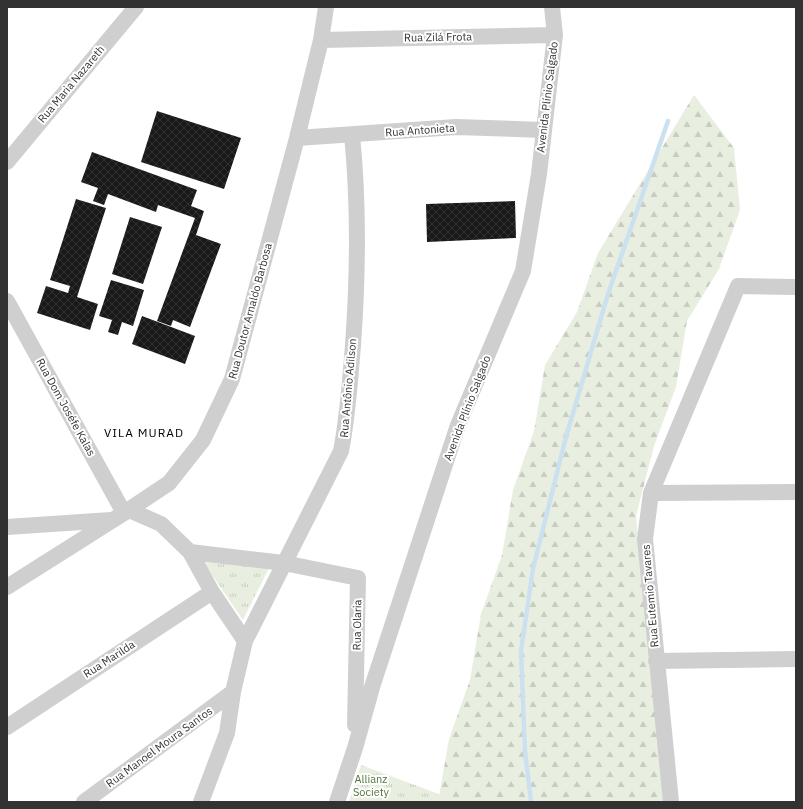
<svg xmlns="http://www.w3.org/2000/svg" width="803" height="809" font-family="'IBM Plex Sans',sans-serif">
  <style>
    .grass { fill: url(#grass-tufts) }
    .forest { fill: url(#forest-firs) }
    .pitch { fill: #e8efe0 }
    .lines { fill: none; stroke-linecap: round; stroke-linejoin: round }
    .stream { stroke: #cce1f0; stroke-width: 4.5 }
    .building { fill: url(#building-cross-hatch) }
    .minor { stroke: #cfcfcf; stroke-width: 16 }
    .labels { text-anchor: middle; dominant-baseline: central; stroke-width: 4; stroke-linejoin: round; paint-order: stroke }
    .street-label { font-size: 11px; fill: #323232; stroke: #fff }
    .park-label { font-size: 11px; fill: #54723b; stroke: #fff }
    .neighbourhood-label { font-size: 12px; letter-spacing: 1px; fill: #000; stroke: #fff }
  </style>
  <defs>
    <pattern id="grass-tufts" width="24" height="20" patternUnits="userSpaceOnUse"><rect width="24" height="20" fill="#e8efe0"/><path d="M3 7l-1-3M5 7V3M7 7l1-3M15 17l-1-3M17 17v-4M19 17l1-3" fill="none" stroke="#c7cdc1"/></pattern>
    <pattern id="forest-firs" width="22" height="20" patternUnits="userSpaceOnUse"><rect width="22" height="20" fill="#e8efe0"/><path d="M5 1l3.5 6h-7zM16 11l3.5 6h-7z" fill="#c7cdc1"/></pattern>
    <pattern id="building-cross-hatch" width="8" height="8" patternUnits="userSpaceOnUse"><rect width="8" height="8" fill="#191919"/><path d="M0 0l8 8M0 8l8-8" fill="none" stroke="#323232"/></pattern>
  </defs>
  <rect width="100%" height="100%" fill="#fff"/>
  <path class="grass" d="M203,562L269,568L243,620Z
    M361,765L447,797L446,802H349Z"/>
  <path class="forest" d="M694,95L734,148L740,210L719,269L687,321L676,387L654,446L636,516L664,802H438L449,739L470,680L481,614L502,555L513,490L534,431L545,365L577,312L598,253Z"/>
  <path class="pitch" d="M363,786L418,802H359Z"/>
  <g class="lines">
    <path class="stream" d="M531,802L525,751L521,651L533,569L566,437L608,294L668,121"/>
  </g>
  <path class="building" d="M157,111L241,138L224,189L141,162Z
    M92,152L197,190L191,206L204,211L196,235L221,244L190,327L173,320L171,326L157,321L195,218L158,205L156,212L108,194L104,205L93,201L98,188L81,182Z
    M76,199L106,208L77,297L98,304L90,330L37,313L46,286L68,293L70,286L50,280Z
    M515,201L516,238L427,242L426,204Z
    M130,217L162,227L143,284L112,274Z
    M111,280L144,290L133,326L122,322L118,335L108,332L112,320L99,316Z
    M142,316L195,336L185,364L132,344Z"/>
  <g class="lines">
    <path class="minor" d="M321,40L555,35
      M297,138L456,127L543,130
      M7,162L136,7
      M7,301L124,513
      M651,493L796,492
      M129,510L161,524L190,552L212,592L245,641
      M7,527L111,520
      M190,552L284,563L358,578L355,725
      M7,587L124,513L169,483L203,440L232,379L297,138L321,40L326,7
      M656,661L796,659
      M7,727L212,592
      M84,802L233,692
      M201,802L227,733L233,692L245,641L341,451C348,416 350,381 353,345C358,275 359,205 352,135
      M337,802L355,748L373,684L458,425L523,271L539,174L555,35L552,7
      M671,802L645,539L651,493L738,286L796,287"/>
  </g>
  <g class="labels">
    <g class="street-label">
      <text transform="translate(438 37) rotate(-1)">Rua Zilá Frota</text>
      <text transform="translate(71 84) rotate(-50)">Rua Maria Nazareth</text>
      <text transform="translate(547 97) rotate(-83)">Avenida Plínio Salgado</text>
      <text transform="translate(420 130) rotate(-4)">Rua Antonieta</text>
      <text transform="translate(250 311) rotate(-75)">Rua Doutor Arnaldo Barbosa</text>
      <text transform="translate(348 388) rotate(-85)">Rua Antônio Adilson</text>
      <text transform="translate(66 407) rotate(61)">Rua Dom Joséfe Kalas</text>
      <text transform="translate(467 408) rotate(-69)">Avenida Plínio Salgado</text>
      <text transform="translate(650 596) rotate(-95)">Rua Eutemio Tavares</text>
      <text transform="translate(357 625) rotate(-89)">Rua Olaria</text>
      <text transform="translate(109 659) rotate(-33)">Rua Marilda</text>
      <text transform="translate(159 747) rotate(-36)">Rua Manoel Moura Santos</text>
    </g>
    <g class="park-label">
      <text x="371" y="779">Allianz<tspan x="371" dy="13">Society</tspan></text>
    </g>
    <g class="neighbourhood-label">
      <text x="144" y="432">VILA MURAD</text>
    </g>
  </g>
  <rect width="803" height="809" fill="none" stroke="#323232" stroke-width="16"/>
</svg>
